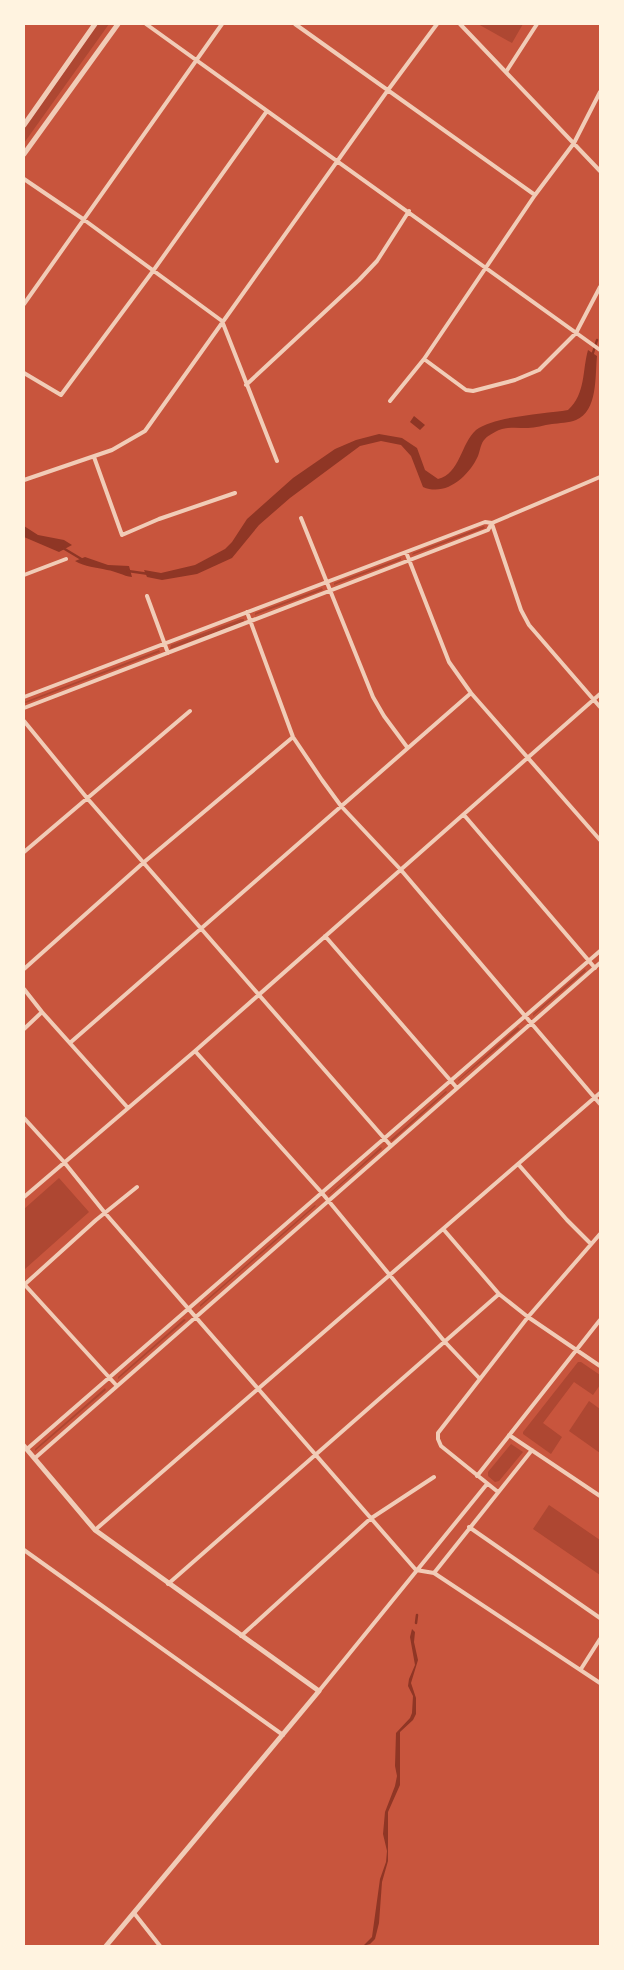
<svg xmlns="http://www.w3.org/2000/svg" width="624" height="1970" font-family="'Sofia Sans Condensed',sans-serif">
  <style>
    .green { fill: #ae4732 }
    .water { fill: #8f3625 }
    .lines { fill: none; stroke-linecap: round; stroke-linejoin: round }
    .stream { stroke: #8f3625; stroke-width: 2.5 }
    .minor { stroke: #f1ccb7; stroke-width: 4 }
    .tertiary { stroke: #f1ccb7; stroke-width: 5 }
  </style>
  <rect width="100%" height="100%" fill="#c8553d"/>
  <path class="green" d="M98,24H109L24,143V129Z
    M478,24H523L512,43Z
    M484,526L485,528L412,555L413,553Z
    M401,558V560L334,585V583Z
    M322,588L323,590L255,615V613Z
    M241,619H244V622L170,649L171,645Z
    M159,650L160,652L26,703L24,702Z
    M585,969L586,971L533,1016V1014Z
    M518,1027L520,1029L458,1081V1080Z
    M446,1091L447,1092L392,1141L390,1140Z
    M381,1147L382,1149L329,1195H328Z
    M59,1178L89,1212L25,1269L24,1209Z
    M315,1205L316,1206L200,1307V1305Z
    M184,1319L186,1320L118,1379V1377Z
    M578,1362H581L600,1375V1385L593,1395L574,1382L543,1423L562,1437L551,1454L523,1434V1432Z
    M105,1388L106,1390L35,1451V1449Z
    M589,1401L600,1409V1453L569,1431Z
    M511,1444L523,1452L499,1481L495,1482L488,1476V1472Z
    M549,1505L600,1540V1575L533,1529Z"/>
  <path class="water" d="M588,350L597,356C595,376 598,411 576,420C569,423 559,423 552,424C544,425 535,428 528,428C517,428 504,426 495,432C492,434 487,436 485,439C481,442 480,451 478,456C469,476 446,497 423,487L411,456L401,445L381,441L360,446L290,498L259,525L232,558L197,574L162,580L147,577L144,570L161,573L195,565L225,549L232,542L247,519L293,478L335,449L356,440L379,434L402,438L417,448L425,470L438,479C460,474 461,443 476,430C494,416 545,414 568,410C586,393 582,371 588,350Z
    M414,416L425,425L420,430L410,422Z
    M24,526L38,535L64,540L72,545L59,552L24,537Z
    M85,557L108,565L129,566L132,577C123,576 116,571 107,570C96,567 85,567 75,561Z
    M412,1629L415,1632L414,1642L418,1660L411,1683L416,1698V1714L413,1720L400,1732V1785L388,1812V1861L382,1882L379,1923L375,1939L370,1944L363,1946L372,1937L380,1879L386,1862L387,1851L383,1834L385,1812L395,1786L397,1776L395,1766L396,1733L410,1718L412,1713L413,1696L408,1686L409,1679L415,1665L410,1637Z"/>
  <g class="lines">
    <path class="stream" d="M592,356L597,340
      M63,548L83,560
      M128,571L149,574
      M416,1623L417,1615"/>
    <path class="minor" d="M146,24L600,350
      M295,24L535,195
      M460,24L600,171
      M506,72L537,24
      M24,179L83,219L222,321L277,461
      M24,304L222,24
      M424,359L466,390L473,391L515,380L539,370L576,333L600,287
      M24,373L61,395L153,271L267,111
      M246,385L359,280L377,261L409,211
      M390,401L424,359L535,195L574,143L600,92
      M94,457L122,535L159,519L235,493
      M24,480L112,450L145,431L388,90L437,24
      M301,518L373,697L384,716L407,747
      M492,524L521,610L529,625L600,707
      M406,552L449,662L471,693L600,840
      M24,575L66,559
      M147,596L168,653
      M247,612L293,737L322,780L341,806L401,870L600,1104
      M24,697L485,522L492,523L600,477
      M24,708L488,530L492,523
      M24,721L87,798L391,1146
      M464,815L595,968
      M24,852L190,711
      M325,936L457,1088
      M24,969L143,863L293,737
      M24,989L42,1012L128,1108
      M24,1029L42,1012
      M71,1042L471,693
      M195,1051L322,1193L445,1342L480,1379
      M24,1118L64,1162L105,1213L416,1570
      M518,1164L567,1220L591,1244
      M24,1197L195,1051L600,694
      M444,1230L499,1294L528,1317L600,1366
      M24,1284L117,1386
      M24,1285L96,1220L137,1187
      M509,1435L600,1496
      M27,1449L600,951
      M35,1458L600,963
      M477,1476L600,1320
      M498,1492L441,1446L438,1439V1433L528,1317L600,1234
      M469,1527L600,1618
      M95,1530L600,1093
      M24,1550L283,1735
      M416,1570L434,1573L600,1683
      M434,1573L532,1450
      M168,1584L499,1294
      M241,1636L370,1519L434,1477
      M581,1669L600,1639
      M319,1691L487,1484
      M134,1913L160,1946"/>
    <path class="tertiary" d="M24,125L95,24
      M24,154L118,24
      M24,1446L95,1530L319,1691L106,1946"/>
  </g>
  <rect width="624" height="1970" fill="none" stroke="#fff3e0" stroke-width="50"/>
</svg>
